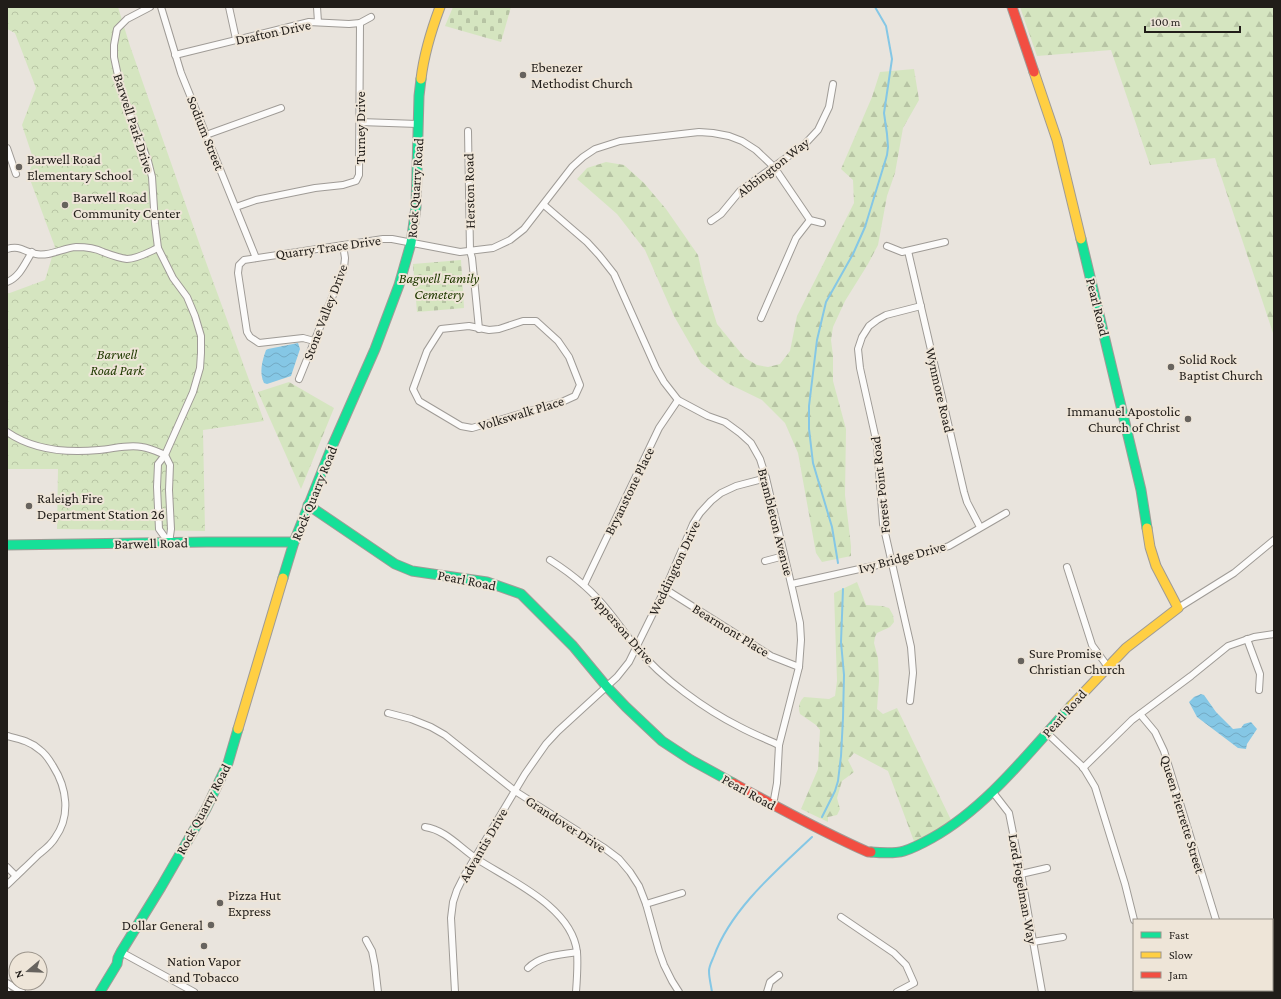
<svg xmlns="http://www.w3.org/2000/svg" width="1281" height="999" font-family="'Crimson Pro',serif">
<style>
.forest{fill:url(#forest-firs)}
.cemetery{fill:url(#cemetery-stones)}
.park{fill:url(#park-crowns)}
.water{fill:url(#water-waves)}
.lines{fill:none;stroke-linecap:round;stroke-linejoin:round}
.stream{stroke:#85c7e5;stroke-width:2}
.street-casing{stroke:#9f9b96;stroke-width:8}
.fast-casing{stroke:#9f9b96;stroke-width:11}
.slow-casing{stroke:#9f9b96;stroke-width:11}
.jam-casing{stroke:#9f9b96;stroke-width:11}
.street{stroke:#fcfbfa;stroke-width:6}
.fast{stroke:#16e098;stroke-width:9}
.slow{stroke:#ffcf43;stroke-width:9}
.jam{stroke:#f24e42;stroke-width:9}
.poi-dot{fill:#67635e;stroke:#eee5d8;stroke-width:1.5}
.labels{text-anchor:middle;stroke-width:4;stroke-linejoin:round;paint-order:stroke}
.street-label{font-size:14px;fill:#211d19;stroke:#eee5d8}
.poi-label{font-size:14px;fill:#211d19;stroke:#eee5d8;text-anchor:start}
.park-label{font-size:14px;font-style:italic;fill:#223b02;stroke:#eee5d8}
</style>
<defs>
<pattern id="forest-firs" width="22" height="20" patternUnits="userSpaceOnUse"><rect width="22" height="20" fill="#d5e5c0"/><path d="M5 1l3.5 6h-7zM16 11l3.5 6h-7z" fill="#b7c4a4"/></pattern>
<pattern id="cemetery-stones" width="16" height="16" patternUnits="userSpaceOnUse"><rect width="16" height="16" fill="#d5e5c0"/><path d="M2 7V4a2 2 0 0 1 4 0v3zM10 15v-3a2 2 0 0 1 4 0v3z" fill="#b7c4a4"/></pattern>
<pattern id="park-crowns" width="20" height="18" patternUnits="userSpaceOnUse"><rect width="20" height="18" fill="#d5e5c0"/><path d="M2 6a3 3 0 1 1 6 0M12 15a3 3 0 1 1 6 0" fill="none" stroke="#b7c4a4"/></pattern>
<pattern id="water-waves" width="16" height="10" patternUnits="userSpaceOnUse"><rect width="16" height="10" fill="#85c7e5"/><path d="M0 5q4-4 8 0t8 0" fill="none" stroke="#73aac4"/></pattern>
</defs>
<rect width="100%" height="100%" fill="#e9e4dd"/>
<g class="forest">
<polygon points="1020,7 1274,7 1274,336 1215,158 1150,165 1111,50 1037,56"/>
<polygon points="914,69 919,100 903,128 895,173 887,196 878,245 868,264 845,301 833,327 831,340 833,356 833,381 846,429 845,495 851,546 851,556 822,562 816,553 798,453 785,423 762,400 727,383 701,363 674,316 645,250 617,214 577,179 587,168 606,162 624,165 644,183 666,209 698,255 704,282 717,324 745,358 757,365 768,367 780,364 790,351 797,316 854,203 853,180 841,169 872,97 880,72"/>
<polygon points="289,382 334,408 301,489 258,392"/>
<path d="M857 582 866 605 882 606 889 608 893 615 894 622 890 627 877 633 875 637 874 643 878 658 879 681 877 709 883 714 897 708 951 820 915 844 888 771 854 753 848 760 854 772 842 781 837 798 840 809 837 815 828 817V822L801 809 818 769 820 730 816 725 800 714C798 707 799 702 804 697L829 699 835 696 837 681 834 593Z"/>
</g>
<g class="cemetery">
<polygon points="453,7 511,7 501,42 445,26"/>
<polygon points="461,260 464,308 417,312 413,264"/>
</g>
<polygon class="park" points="7,7 118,7 130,46 203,254 264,421 203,430 205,531 57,529 58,469 7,469 7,294 45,280 55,247 28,174 34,161 22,125 36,88 15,33 7,29"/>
<g class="water">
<path d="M298 343 300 349 291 376 267 384 264 383C259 373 262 361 266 350L268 349Z"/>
<polygon points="1201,694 1204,695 1216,712 1233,729 1241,728 1244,724 1251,722 1257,729 1247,744 1246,749 1238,748 1197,717 1189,702 1194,697"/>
</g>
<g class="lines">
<g class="stream">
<polyline points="838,563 832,527 813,463 809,429 809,406 817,340 826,302 853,254 865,227 887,155 888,147 887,134 884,113 892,59 886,26 875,7"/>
<polyline points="822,817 835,791 838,781 841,756 843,718 844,675 841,642 843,589"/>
<path d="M712 992C711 985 709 978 709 971 709 966 712 961 714 956 731 909 776 871 812 837"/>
</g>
<defs>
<g id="street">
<polyline points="150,7 127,19 117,29 114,45 114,57 121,90 148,161 152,177 155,224 158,248 173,278 187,297 195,316 201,336 201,353 200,368 193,392 165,455 158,464 157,487 159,529 169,543"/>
<polyline points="161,7 181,73 256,258"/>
<polyline points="229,7 236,39"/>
<polyline points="317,7 318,22"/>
<polyline points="175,55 309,22 349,24 360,23 371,17"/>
<polyline points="360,122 418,124"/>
<polyline points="468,131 470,251 472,258 479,329"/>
<polyline points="206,135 281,108"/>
<polyline points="7,148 16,174"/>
<polyline points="544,205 587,242 599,255 614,274 656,368 664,382 678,400 708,416 725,422 740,433 751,443 760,459 766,478 793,592 800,623 801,640 799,667 779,745 777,783 773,805"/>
<polyline points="236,207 256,200 315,188 343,185 356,181 359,175 360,23"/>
<polyline points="711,221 721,214 740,191 804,145 818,130 829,107 833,84"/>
<polyline points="887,246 902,252 945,242"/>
<path d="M7 249C21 245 24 252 36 254 49 257 63 248 76 247 85 247 95 248 103 252 111 255 118 258 127 259 137 259 149 252 158 248"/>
<polyline points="908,251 964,492 967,502 980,527"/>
<path d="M7 282C20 277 25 263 32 252"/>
<polyline points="761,318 796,238 810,220"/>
<polygon points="523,321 536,321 558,341 569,357 580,385 575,396 564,401 472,428 461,426 419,401 413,389 427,351 441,329 469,326 489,330 499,329"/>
<polyline points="314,341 303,338 259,343 250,337 247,332 238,273 239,265 244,260 383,239 392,239 460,252 493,248 510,240 524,229 572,167 583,157 595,149 620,141 699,132 713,133 729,136 742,141 756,150 774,167 810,220 822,223"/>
<polyline points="299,379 344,268 345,258 343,245"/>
<path d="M7 432C33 450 68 453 99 450 113 449 128 444 142 447 150 448 158 452 165 455"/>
<polyline points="165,455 170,465 169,490 171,529 169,543"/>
<path d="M550 560C572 574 593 591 609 612 619 624 627 637 637 648 661 678 706 710 740 727 753 734 766 739 779 745"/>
<polyline points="765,561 784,556"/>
<polyline points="1067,567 1092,645 1108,667"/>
<polyline points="792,584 891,562 937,550 949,546 1006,513"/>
<polyline points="584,585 659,428 678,400"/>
<polyline points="665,589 771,656 799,667"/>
<polyline points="1178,608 1234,573 1274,540"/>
<polyline points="1247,639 1260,674 1259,690"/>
<polyline points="910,701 913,673 911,647 883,524 877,444 860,368 858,349 862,337 869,326 877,320 886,315 921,306"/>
<polyline points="388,713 411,719 431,727 445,735 515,791 603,847 619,859 630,872 639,886 646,904 659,951 664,965 672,981 679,992"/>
<polyline points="1140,714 1155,732 1164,751 1216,920"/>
<polyline points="1047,733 1083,767 1095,787 1125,884 1134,920"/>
<path d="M7 736C19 739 30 741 40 750 46 754 50 761 53 766 67 788 71 816 55 838 51 845 44 850 38 855 28 865 17 875 7 885"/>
<polyline points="1083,768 1132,720 1191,676 1228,646 1254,637 1274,634"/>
<polyline points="992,791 1009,813 1021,873 1042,992"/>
<path d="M425 827C446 830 460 848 477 859 511 881 572 907 577 952 578 965 577 979 576 992"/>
<polyline points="7,867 16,876"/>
<polyline points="1021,874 1047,868"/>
<polyline points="646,904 682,893"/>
<polyline points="841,917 894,953 906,965 914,983 897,992"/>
<polyline points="366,940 372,951 375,966 378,992"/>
<polyline points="1033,942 1063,937"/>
<polyline points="121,952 194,992"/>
<path d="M528 968C541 955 560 955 577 952"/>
<polyline points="7,983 22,992"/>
<polyline points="1153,990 1153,992"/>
<polyline points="7,991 8,992"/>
<polyline points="455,992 451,918 453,902 457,890 464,876 525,774 546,744 558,731 617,677 629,662 665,589 693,524 700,513 711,501 721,493 736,486 766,478"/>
<polyline points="767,992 770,982 779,975"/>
<polyline points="1204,992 1207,990"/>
</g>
<g id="fast">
<polyline points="1081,239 1141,490 1147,528"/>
<polyline points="308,505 395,564 412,571 487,582 521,594 573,646 607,687 626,707 662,741 691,760 733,783"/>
<polyline points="7,545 206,542 294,542"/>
<polyline points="283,578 294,542 331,449 375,349 399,285 411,243 416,207 419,96 421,79"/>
<path d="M871 852C882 853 894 854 904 851 914 848 923 843 932 838 986 808 1030 751 1071 706"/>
<polyline points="100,992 117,964 118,958 121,952 161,887 206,809 228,763 238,729"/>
</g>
<g id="slow">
<polyline points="1034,72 1057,140 1081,239"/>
<path d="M421 79C424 54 431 31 440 7"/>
<polyline points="1071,706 1126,648 1178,608 1156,566 1150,547 1147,528"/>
<polyline points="238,729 283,578"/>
</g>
<g id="jam">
<polyline points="1012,7 1034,72"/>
<path d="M733 783C777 807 822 832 868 852H871"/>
</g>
</defs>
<use href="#street" class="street-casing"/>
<use href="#fast" class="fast-casing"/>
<use href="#slow" class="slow-casing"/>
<use href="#jam" class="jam-casing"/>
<use href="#street" class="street"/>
<use href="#fast" class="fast"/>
<use href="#slow" class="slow"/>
<use href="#jam" class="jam"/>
</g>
<g class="poi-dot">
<circle cx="523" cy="75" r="4"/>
<circle cx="19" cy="167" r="4"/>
<circle cx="65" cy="205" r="4"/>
<circle cx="1171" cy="367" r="4"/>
<circle cx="1188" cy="419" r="4"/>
<circle cx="29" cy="506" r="4"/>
<circle cx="1021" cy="661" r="4"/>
<circle cx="220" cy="903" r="4"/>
<circle cx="211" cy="925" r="4"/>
<circle cx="204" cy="946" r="4"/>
</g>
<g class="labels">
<g class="street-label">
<text transform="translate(273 32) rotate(-12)" y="5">Drafton Drive</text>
<text transform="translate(134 123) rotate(72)" y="5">Barwell Park Drive</text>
<text transform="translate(360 128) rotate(-90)" y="5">Turney Drive</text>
<text transform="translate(206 133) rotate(68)" y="5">Sodium Street</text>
<text transform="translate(773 167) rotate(-38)" y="5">Abbington Way</text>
<text transform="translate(415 188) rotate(-86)" y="5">Rock Quarry Road</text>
<text transform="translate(469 191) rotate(-91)" y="5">Herston Road</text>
<text transform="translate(328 247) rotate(-8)" y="5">Quarry Trace Drive</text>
<text transform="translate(1098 307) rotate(76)" y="5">Pearl Road</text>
<text transform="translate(325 312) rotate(-69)" y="5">Stone Valley Drive</text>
<text transform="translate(940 390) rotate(77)" y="5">Wynmore Road</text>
<text transform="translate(521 413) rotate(-17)" y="5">Volkswalk Place</text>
<text transform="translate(880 485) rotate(-96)" y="5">Forest Point Road</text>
<text transform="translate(629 491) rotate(-64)" y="5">Bryanstone Place</text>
<text transform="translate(314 493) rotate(-68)" y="5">Rock Quarry Road</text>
<text transform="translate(776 522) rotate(76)" y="5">Brambleton Avenue</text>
<text transform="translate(151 543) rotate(-1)" y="5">Barwell Road</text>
<text transform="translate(902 557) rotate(-15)" y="5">Ivy Bridge Drive</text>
<text transform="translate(674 568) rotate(-65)" y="5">Weddington Drive</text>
<text transform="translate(467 580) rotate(11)" y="5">Pearl Road</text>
<text transform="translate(623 629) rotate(49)" y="5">Apperson Drive</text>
<text transform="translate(731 630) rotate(32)" y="5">Bearmont Place</text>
<text transform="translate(1064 713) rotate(-48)" y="5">Pearl Road</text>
<text transform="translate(749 792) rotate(29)" y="5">Pearl Road</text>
<text transform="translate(203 809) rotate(-62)" y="5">Rock Quarry Road</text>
<text transform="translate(1183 814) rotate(73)" y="5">Queen Pierrette Street</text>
<text transform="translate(566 824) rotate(33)" y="5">Grandover Drive</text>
<text transform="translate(483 845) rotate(-60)" y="5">Advantis Drive</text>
<text transform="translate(1023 889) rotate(80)" y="5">Lord Fogelman Way</text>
</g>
<g class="poi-label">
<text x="531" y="72">Ebenezer<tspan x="531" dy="16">Methodist Church</tspan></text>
<text x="27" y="164">Barwell Road<tspan x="27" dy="16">Elementary School</tspan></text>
<text x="73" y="202">Barwell Road<tspan x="73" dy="16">Community Center</tspan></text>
<text x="1179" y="364">Solid Rock<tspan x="1179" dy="16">Baptist Church</tspan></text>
<text x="1180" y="416" text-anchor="end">Immanuel Apostolic<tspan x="1180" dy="16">Church of Christ</tspan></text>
<text x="37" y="503">Raleigh Fire<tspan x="37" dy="16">Department Station 26</tspan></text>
<text x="1029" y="658">Sure Promise<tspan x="1029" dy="16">Christian Church</tspan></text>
<text x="228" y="900">Pizza Hut<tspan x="228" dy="16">Express</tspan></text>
<text x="203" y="930" text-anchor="end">Dollar General</text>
<text x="204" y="966" text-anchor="middle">Nation Vapor<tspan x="204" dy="16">and Tobacco</tspan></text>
</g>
<g class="park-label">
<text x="439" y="283">Bagwell Family<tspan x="439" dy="16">Cemetery</tspan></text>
<text x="117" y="359">Barwell<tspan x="117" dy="16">Road Park</tspan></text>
</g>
</g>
<rect width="1281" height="999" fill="none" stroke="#211d19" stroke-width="16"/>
<rect x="1133" y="919" width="140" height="72" fill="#eee5d8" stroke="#9c958c"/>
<rect x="1141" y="932" width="20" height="6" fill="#16e098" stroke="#9c958c"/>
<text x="1169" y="939" font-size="12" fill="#211d19">Fast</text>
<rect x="1141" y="952" width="20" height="6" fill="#ffcf43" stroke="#9c958c"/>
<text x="1169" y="959" font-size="12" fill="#211d19">Slow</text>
<rect x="1141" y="972" width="20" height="6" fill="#f24e42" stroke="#9c958c"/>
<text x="1169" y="979" font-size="12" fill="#211d19">Jam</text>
<g transform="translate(28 971) rotate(251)"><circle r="19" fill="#eee5d8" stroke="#9c958c"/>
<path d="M0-3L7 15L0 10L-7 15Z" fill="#67635e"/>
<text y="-6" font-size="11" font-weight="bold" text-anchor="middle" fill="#211d19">N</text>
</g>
<path d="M1145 26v6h95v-6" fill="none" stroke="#211d19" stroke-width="2"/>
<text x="1151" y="26" font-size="12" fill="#211d19" stroke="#eee5d8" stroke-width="3" paint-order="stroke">100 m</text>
</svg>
